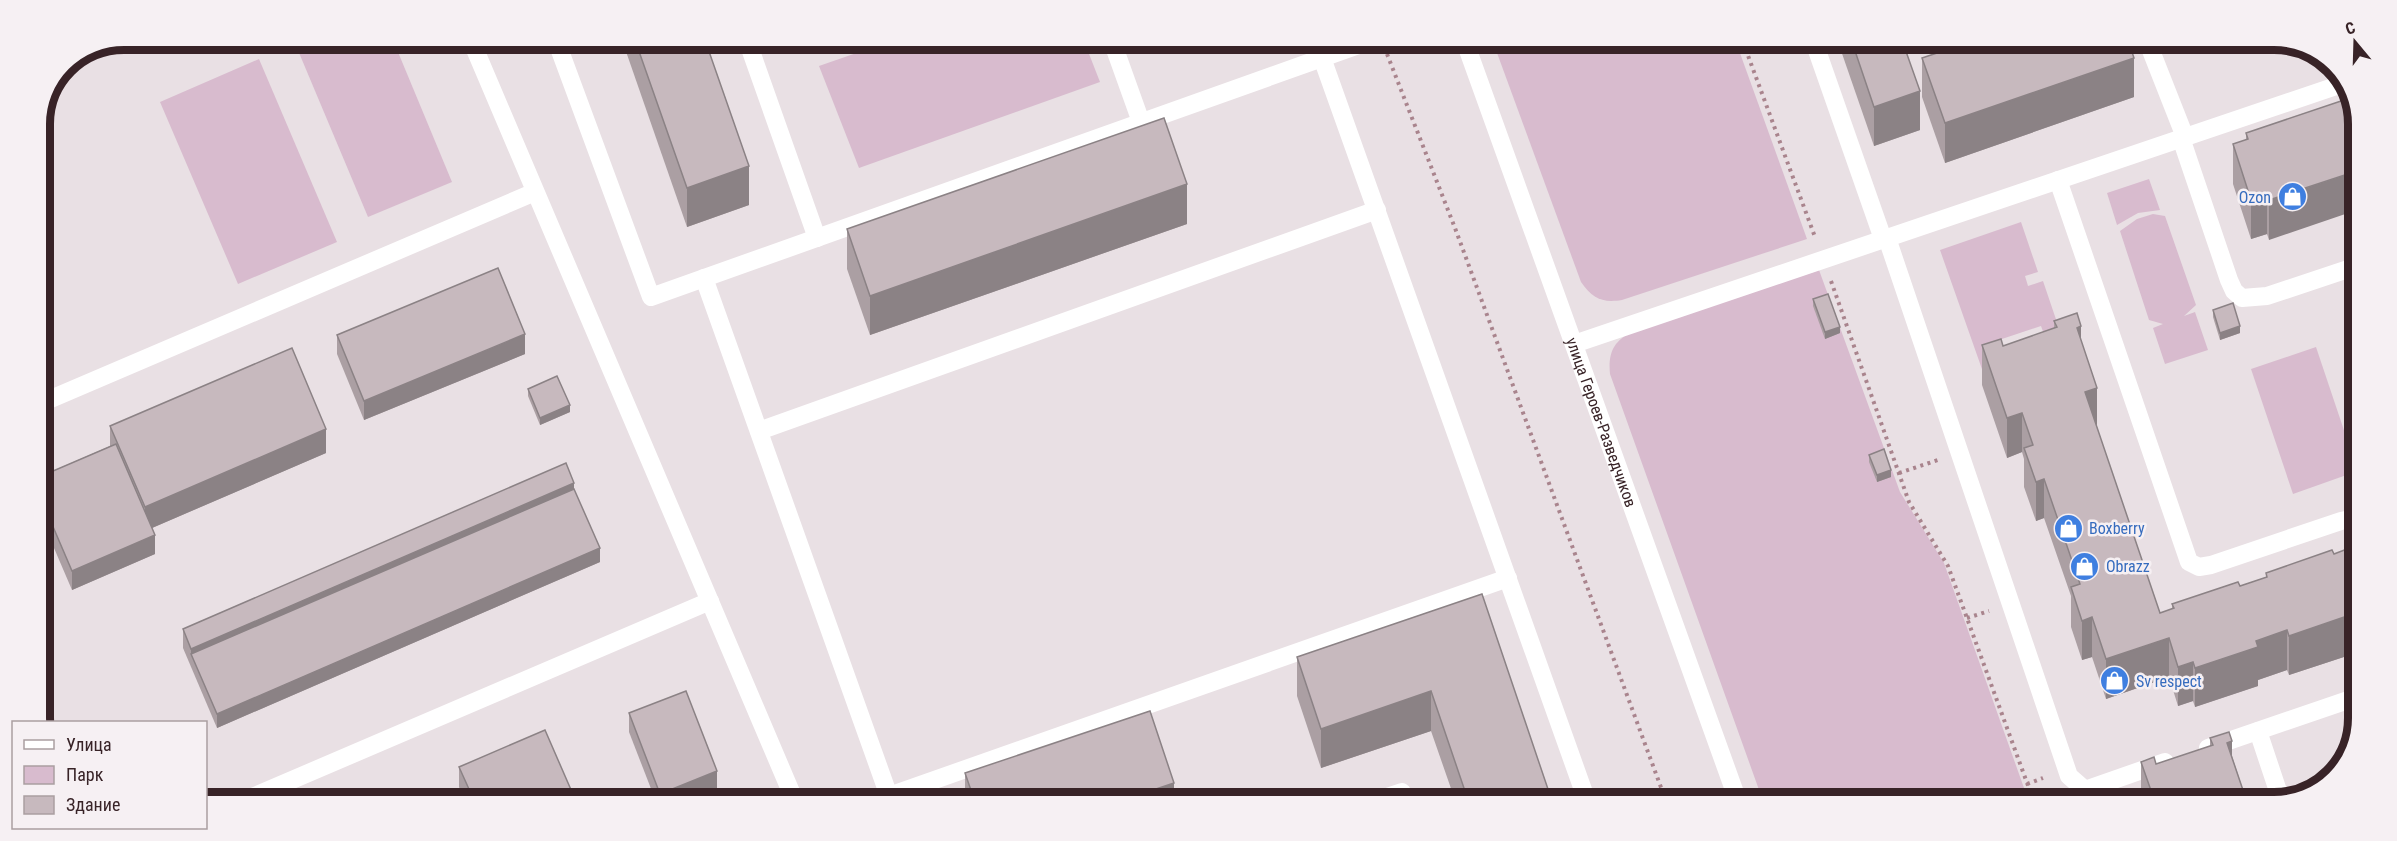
<svg xmlns="http://www.w3.org/2000/svg" width="2397" height="841" font-family="'Roboto Condensed',sans-serif">
<style>
.green{fill:#d8bbce}
.lines{fill:none;stroke-linecap:round;stroke-linejoin:round}
.path{stroke:#a9848d;stroke-width:4;stroke-dasharray:3 4.5;stroke-linecap:butt}
.minor{stroke:#fff;stroke-width:18}
.wall{fill:#ab9fa3}
.shaded-wall{fill:#8b8285}
.building{fill:#c7b9be;stroke:#8b8285;stroke-width:1.5}
.labels{text-anchor:middle;stroke-width:5;stroke-linejoin:round;paint-order:stroke}
.shop-label{font-size:16px;fill:#366cbe;stroke:#f6f0f3;text-anchor:start}
.street-label{font-size:16px;fill:#382327;stroke:#f6f0f3}
.rim{fill:none;stroke:#382327;stroke-width:8}
</style>
<rect width="100%" height="100%" fill="#e9e0e4"/>
<g class="green">
<polygon points="317,39 393,40 452,182 368,217 297,48"/>
<polygon points="891,41 1084,41 1100,82 859,168 819,66"/>
<path d="M1493 42H1736L1807 239 1622 300C1602 303 1593 299 1581 282Z"/>
<polygon points="259,59 337,242 238,284 160,102"/>
<polygon points="2149,179 2160,210 2138,213 2117,225 2107,193"/>
<polygon points="2153,214 2165,216 2196,305 2184,316 2195,312 2208,350 2165,364 2153,328 2163,324 2149,320 2120,231 2137,219"/>
<polygon points="2021,222 2038,272 2025,276 2028,286 2043,281 2064,343 2049,348 2041,326 1987,344 1983,372 1940,250"/>
<path d="M1819 270 1900 492 1944 563 2029 802 1763 801 1610 374C1608 354 1613 341 1632 332Z"/>
<polygon points="2316,347 2355,463 2355,472 2293,494 2251,369"/>
</g>
<g class="lines">
<g class="path">
<polyline points="1743,42 1815,237"/>
<polyline points="1387,54 1455,228 1666,801"/>
<polyline points="1831,281 1909,502 1948,566 2034,802"/>
<polyline points="1899,473 1938,460"/>
<polyline points="1967,618 1989,611"/>
<polyline points="2027,784 2043,778"/>
</g>
<g class="minor">
<polyline points="471,40 794,799"/>
<polyline points="556,40 651,297 1367,42"/>
<polyline points="747,40 817,238"/>
<polyline points="1112,41 1141,122"/>
<polyline points="1316,41 1587,801"/>
<path id="s1" d="M1465 42 1738 801"/>
<polyline points="1814,42 1883,239"/>
<polyline points="2148,43 2185,137"/>
<polyline points="2181,138 2229,280 2234,291 2242,298 2267,296 2357,266"/>
<polyline points="2058,180 2189,562 2199,567 2211,565 2341,521 2350,519 2355,521"/>
<polyline points="1887,238 2069,776 2085,790 2165,762"/>
<polyline points="704,278 890,799"/>
<polyline points="1574,344 2345,83"/>
<polyline points="39,404 535,192"/>
<polyline points="759,431 1377,210"/>
<polyline points="2258,731 2281,800"/>
<polyline points="2208,748 2354,698"/>
<polyline points="889,796 1508,578"/>
<polyline points="250,798 710,601"/>
<polyline points="1378,800 1402,792 1405,800"/>
</g>
</g>
<g class="wall">
<polygon points="622,40 705,40 749,205 687,227"/>
<polygon points="1201,41 1237,41 1205,53"/>
<polygon points="1838,42 1903,43 1920,130 1874,146"/>
<polygon points="1922,58 2134,97 1945,163 1922,97"/>
<polygon points="2350,98 2269,240 2267,234 2251,239 2233,184 2233,144 2246,140 2246,133"/>
<polygon points="1187,224 870,335 847,269 847,229"/>
<polygon points="1813,299 1840,333 1825,339 1813,306"/>
<polygon points="2213,310 2240,333 2220,340 2213,317"/>
<polygon points="2054,321 2081,342 2097,427 2160,613 2172,609 2172,604 2240,586 2266,577 2266,573 2334,554 2355,572 2354,647 2353,648 2353,654 2289,675 2287,670 2258,680 2258,686 2195,707 2193,701 2178,706 2169,677 2106,699 2092,657 2082,660 2071,627 2071,596 2044,518 2036,521 2024,487 2024,459 2022,452 2007,458 1982,385 1982,345 2003,346 2054,328"/>
<polygon points="337,335 525,354 364,420 337,354"/>
<polygon points="528,389 570,412 540,425 528,396"/>
<polygon points="110,426 326,453 152,528 155,554 72,590 39,513 39,477 110,446"/>
<polygon points="1869,455 1891,477 1877,482 1869,462"/>
<polygon points="574,489 600,562 217,728 183,648 183,629"/>
<polygon points="1482,594 1552,801 1455,800 1431,731 1321,768 1297,696 1297,657"/>
<polygon points="629,713 717,791 697,799 655,799 629,732"/>
<polygon points="2210,738 2232,756 2247,802 2141,802 2141,762 2156,764 2210,746"/>
<polygon points="459,767 575,799 464,798 459,787"/>
<polygon points="965,773 1174,800 965,799"/>
</g>
<g class="shaded-wall">
<polygon points="1205,41 1237,41 1205,53"/>
<polygon points="2134,58 2134,97 1945,163 1945,123"/>
<polygon points="1920,91 1920,130 1874,146 1874,107"/>
<polygon points="749,166 749,205 687,227 687,188"/>
<polygon points="2357,171 2357,210 2269,240 2269,200"/>
<polygon points="1187,184 1187,224 870,335 870,296"/>
<polygon points="2267,194 2267,234 2251,239 2251,200"/>
<polygon points="2081,326 2081,366 2077,328"/>
<polygon points="2240,326 2240,333 2220,340 2220,333"/>
<polygon points="1840,327 1840,333 1825,339 1825,332"/>
<polygon points="525,334 525,354 364,420 364,401"/>
<polygon points="2097,388 2097,427 2085,392"/>
<polygon points="570,405 570,412 540,425 540,418"/>
<polygon points="2022,413 2022,452 2007,458 2007,418"/>
<polygon points="326,429 326,453 145,531 145,507"/>
<polygon points="1891,470 1891,477 1877,482 1877,475"/>
<polygon points="2044,479 2044,518 2036,521 2036,482"/>
<polygon points="574,483 574,502 191,654 191,668 191,649"/>
<polygon points="155,535 155,554 72,590 72,571"/>
<polygon points="600,548 600,562 217,728 217,714"/>
<polygon points="2355,608 2354,647 2353,648 2353,654 2289,675 2289,636"/>
<polygon points="2092,617 2092,657 2082,660 2082,621"/>
<polygon points="2287,630 2287,670 2258,680 2258,686 2195,707 2195,668 2256,641"/>
<polygon points="2169,638 2169,677 2106,699 2106,659"/>
<polygon points="2193,662 2193,701 2178,706 2178,667"/>
<polygon points="1431,691 1431,731 1321,768 1321,729"/>
<polygon points="2232,741 2232,781 2227,743"/>
<polygon points="717,771 717,791 697,799 660,799 660,794"/>
<polygon points="1174,783 1174,800 1123,800"/>
</g>
<g class="building">
<polygon points="635,40 705,40 749,166 687,188"/>
<polygon points="1852,42 1903,43 1920,91 1874,107"/>
<polygon points="1967,43 2129,43 2134,58 1945,123 1922,58"/>
<polygon points="2350,98 2358,118 2357,171 2269,200 2267,194 2251,200 2233,144 2248,139 2246,133"/>
<polygon points="1164,118 1187,184 870,296 847,229"/>
<polygon points="498,268 525,334 364,401 337,335"/>
<polygon points="1828,294 1840,327 1825,332 1813,299"/>
<polygon points="2233,303 2240,326 2220,333 2213,310"/>
<polygon points="2077,313 2081,326 2077,328 2097,388 2085,392 2160,613 2174,608 2172,604 2238,582 2240,586 2267,577 2266,573 2332,550 2334,554 2347,549 2355,572 2355,608 2351,609 2353,614 2289,636 2287,630 2256,641 2258,647 2195,668 2193,662 2178,667 2169,638 2106,659 2092,617 2082,621 2071,587 2080,584 2044,479 2036,482 2024,448 2033,445 2022,413 2007,418 1982,345 2001,339 2003,346 2057,327 2054,321"/>
<polygon points="292,348 326,429 145,507 110,426"/>
<polygon points="557,376 570,405 540,418 528,389"/>
<polygon points="116,444 155,535 72,571 39,494 39,477"/>
<polygon points="1884,449 1891,470 1877,475 1869,455"/>
<polygon points="566,463 574,483 191,649 183,629"/>
<polygon points="574,489 600,548 217,714 191,654"/>
<polygon points="1482,594 1552,801 1468,800 1431,691 1321,729 1297,657"/>
<polygon points="686,691 717,771 660,794 629,713"/>
<polygon points="1150,711 1174,783 1123,800 974,799 965,773"/>
<polygon points="545,730 575,799 473,798 459,767"/>
<polygon points="2229,732 2232,741 2227,743 2247,802 2155,802 2141,762 2154,757 2156,764 2213,745 2210,738"/>
</g>
<defs>
<symbol id="shop-disc" viewBox="-11 -11 22 22"><circle r="9.5" fill="#3f7fe0" stroke="#f6f0f3"/><path d="M-5-2.5h2.3a2.7 3.5 0 0 1 5.4 0H5L5.5 6h-11ZM-1.5-2.5h3a1.5 2.3 0 0 0-3 0Z" fill="#fff"/></symbol>
</defs>
<g fill-rule="evenodd">
<use href="#shop-disc" x="2276" y="180" width="33" height="33"/>
<use href="#shop-disc" x="2052" y="512" width="33" height="33"/>
<use href="#shop-disc" x="2068" y="550" width="33" height="33"/>
<use href="#shop-disc" x="2098" y="664" width="33" height="33"/>
</g>
<g class="labels">
<g class="shop-label">
<text x="2271" y="203" text-anchor="end">Ozon</text>
<text x="2089" y="534">Boxberry</text>
<text x="2106" y="572">Obrazz</text>
<text x="2136" y="687">Sv respect</text>
</g>
<g class="street-label">
<text dy="6" stroke="none"><textPath href="#s1" startOffset="404">улица Героев-Разведчиков</textPath></text>
</g>
</g>
<path d="M0 0H2397V841H0ZM124 50H2274A74 74 0 0 1 2348 124V718A74 74 0 0 1 2274 792H124A74 74 0 0 1 50 718V124A74 74 0 0 1 124 50Z" fill="#f6f0f3" fill-rule="evenodd"/>
<path class="rim" d="M124 50H2274A74 74 0 0 1 2348 124V718A74 74 0 0 1 2274 792H124A74 74 0 0 1 50 718V124A74 74 0 0 1 124 50Z"/>
<rect x="12" y="721" width="195" height="108" fill="#f6f0f3" stroke="#aa9ea1" stroke-width="1.5"/>
<rect x="24" y="740" width="30" height="9" fill="#ffffff" stroke="#aa9ea1" stroke-width="1.5"/>
<text x="66" y="751" font-size="18" fill="#382327">Улица</text>
<rect x="24" y="766" width="30" height="18" fill="#d8bbce" stroke="#aa9ea1" stroke-width="1.5"/>
<text x="66" y="781" font-size="18" fill="#382327">Парк</text>
<rect x="24" y="796" width="30" height="18" fill="#c7b9be" stroke="#aa9ea1" stroke-width="1.5"/>
<text x="66" y="811" font-size="18" fill="#382327">Здание</text>
<g transform="translate(2355 42) rotate(341)" stroke="#f6f0f3" stroke-width="4.5" paint-order="stroke">
<path d="M0-4.5L10 22L0 15L-10 22Z" fill="#382327"/>
<text y="-9" font-size="16" font-weight="bold" text-anchor="middle" fill="#382327">С</text>
</g>
</svg>
